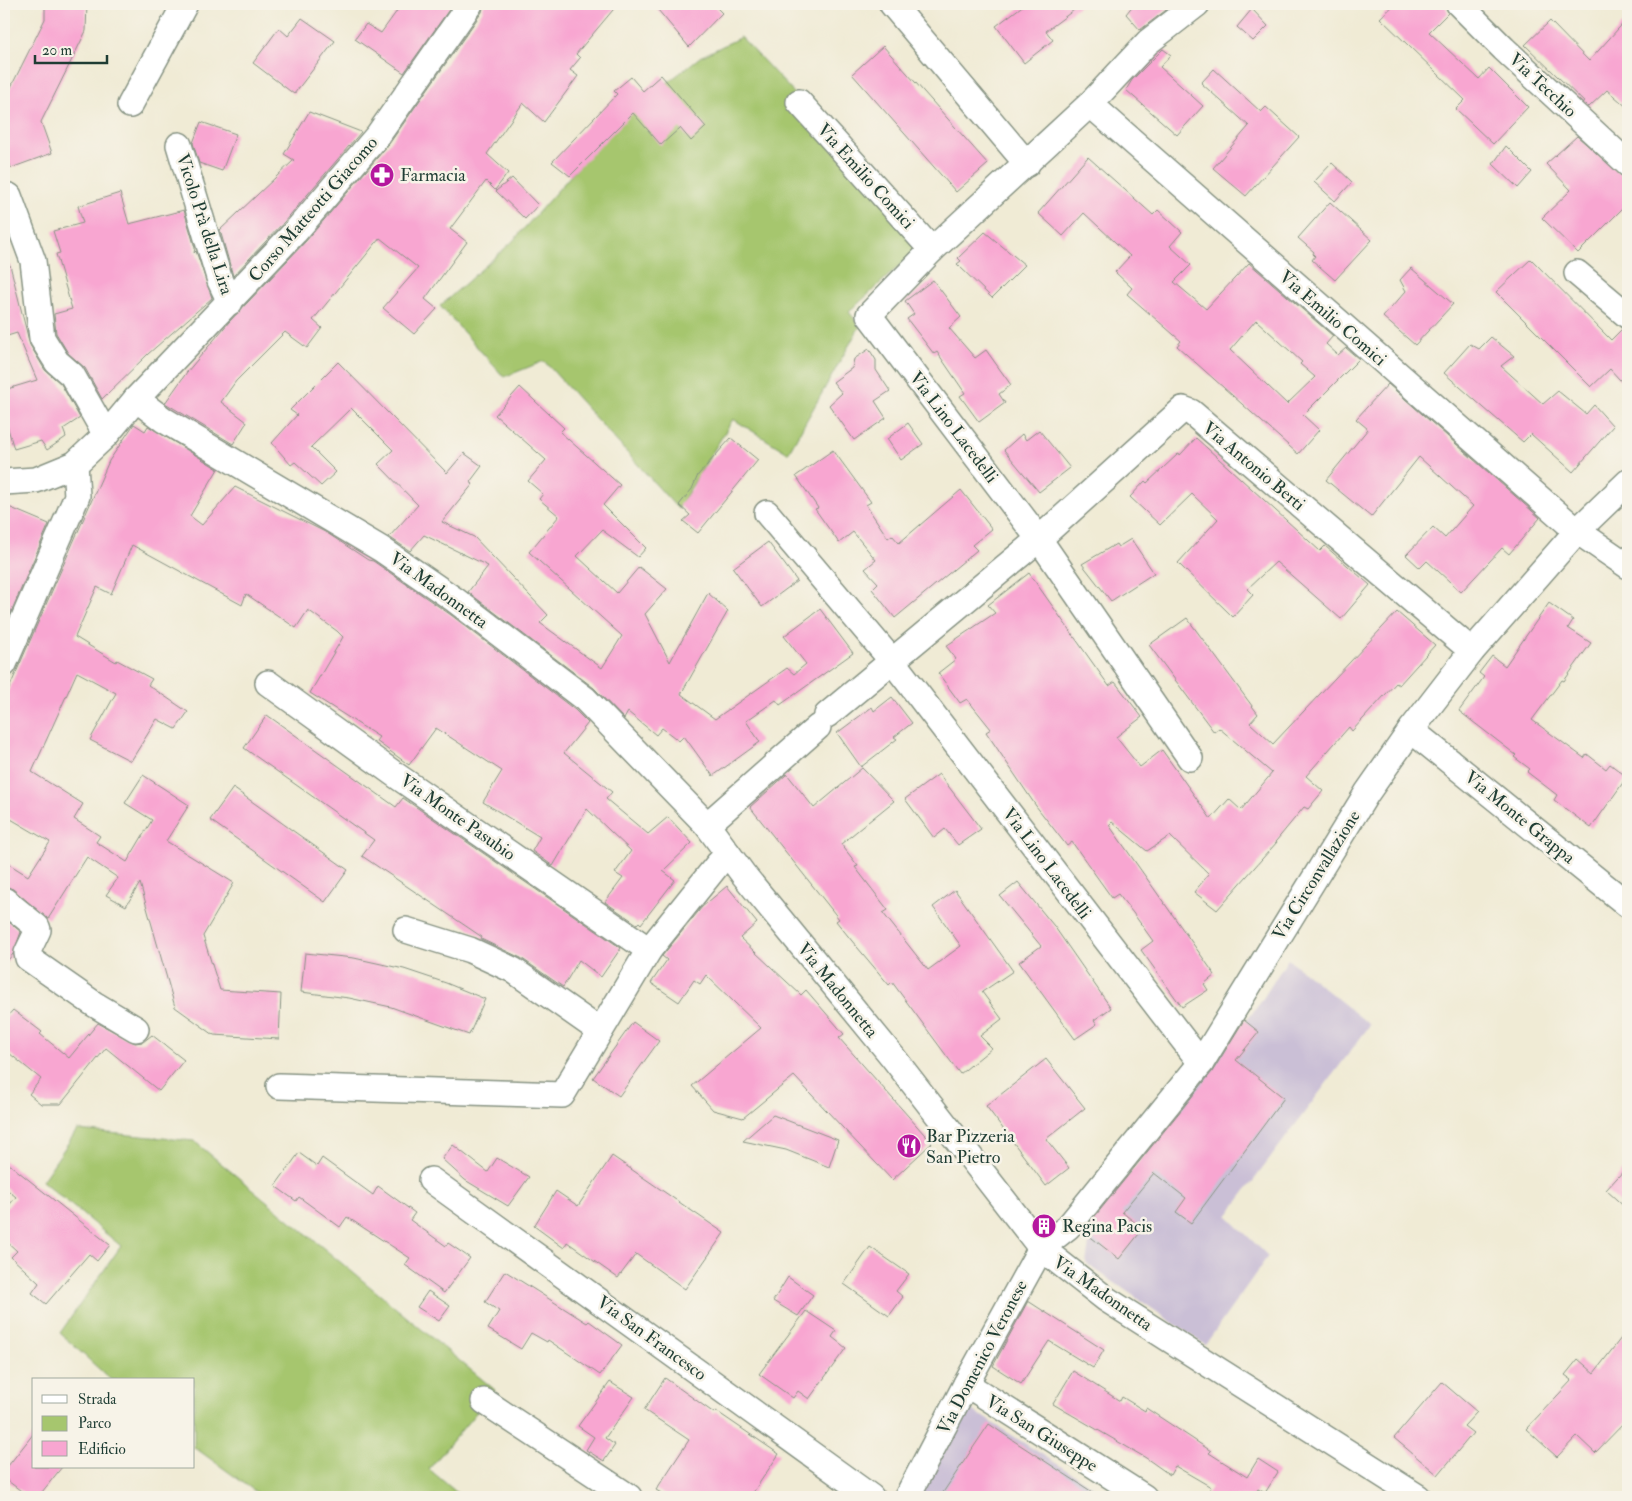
<svg xmlns="http://www.w3.org/2000/svg" width="1632" height="1501" font-family="'IM FELL Double Pica',serif">
<style>
.industrial{fill:#cabfd6}
.green{fill:#a6c66e;stroke:#628251}
.building{fill:#f8a6d1;fill-rule:evenodd}
.lines{fill:none;stroke-linecap:round;stroke-linejoin:round}
.minor-casing{stroke:#889484;stroke-width:28}
.minor{stroke:#fff;stroke-width:25}
.labels{text-anchor:middle;stroke-width:5;stroke-linejoin:round;paint-order:stroke}
.street-label{font-size:18px;fill:#1f3d34;stroke:#f7f3e8}
.poi-label{font-size:18px;fill:#1f3d34;stroke:#f7f3e8;text-anchor:start}
</style>
<rect width="100%" height="100%" fill="#f7f3e8"/>
<filter id="ink" filterUnits="userSpaceOnUse"><feTurbulence type="fractalNoise" baseFrequency=".02" numOctaves="2"/><feDisplacementMap in="SourceGraphic" scale="10" xChannelSelector="R" yChannelSelector="G"/><feConvolveMatrix kernelMatrix="1 2 1 2 8 2 1 2 1" color-interpolation-filters="sRGB"/></filter>
<filter id="wash" filterUnits="userSpaceOnUse"><feTurbulence type="fractalNoise" baseFrequency=".0096" numOctaves="4" result="noise"/><feDisplacementMap in="SourceGraphic" scale="20" xChannelSelector="R" yChannelSelector="G"/><feGaussianBlur stdDeviation="1.12" result="paint"/><feColorMatrix in="noise" values="0 0 0 0 0 0 0 0 0 0 0 0 0 0 0 0 0 1.4 0 .05"/><feComposite in="paint" operator="in"/></filter>
<g filter="url(#wash)">
<rect width="100%" height="100%" fill="#f0ebd5"/>
<g class="industrial">
<polygon points="1288,959 1370,1025 1227,1216 1268,1256 1205,1345 1086,1263 1092,1224 1260,1003"/>
<polygon points="961,1403 1109,1497 915,1497"/>
</g>
<g class="green">
<polygon points="741,37 863,166 923,244 849,312 860,326 788,453 733,419 678,509 544,361 504,377 440,306 512,242 618,122 700,57"/>
<polygon points="77,1130 194,1141 495,1390 429,1469 462,1497 263,1497 194,1447 194,1380 111,1380 60,1333 121,1246 42,1181"/>
</g>
<g id="blocks">
<g class="building">
<polygon points="45,4 87,4 86,31 41,122 52,153 11,168 4,146 4,101 45,19"/>
<polygon points="402,4 453,4 404,73 355,39 366,24 381,33"/>
<polygon points="484,4 618,4 576,54 580,58 570,70 578,76 544,122 523,103 487,154 508,173 495,190 486,181 450,229 467,242 425,299 437,309 414,334 383,308 418,268 380,238 313,320 322,328 307,348 285,332 236,381 221,402 247,422 233,444 165,403 187,372 229,322 306,241 389,144 482,12"/>
<polygon points="653,4 713,4 722,13 689,47"/>
<polygon points="1025,4 1082,4 1046,31 1053,40 1024,63 996,26"/>
<polygon points="1134,4 1174,4 1140,30 1126,14"/>
<polygon points="1395,4 1445,4 1448,13 1429,32 1479,79 1489,68 1528,107 1493,144 1456,109 1465,100 1380,18"/>
<polygon points="1252,9 1268,26 1253,41 1237,27"/>
<polygon points="302,18 335,41 294,94 253,63 279,28 288,36"/>
<polygon points="1628,18 1628,108 1607,90 1589,107 1525,45 1550,21 1589,61"/>
<polygon points="883,46 988,164 956,192 852,74"/>
<polygon points="1163,49 1171,55 1160,67 1203,106 1177,135 1126,90 1132,80"/>
<polygon points="1214,69 1261,112 1266,107 1299,137 1246,196 1213,168 1249,126 1201,83"/>
<polygon points="661,75 706,127 691,141 680,128 661,145 633,113 570,176 552,162 617,94 614,91 631,77 643,91"/>
<polygon points="309,112 361,132 284,222 233,276 220,230 294,160 284,154"/>
<polygon points="201,122 236,134 222,171 199,163 193,143"/>
<polygon points="1577,136 1628,181 1628,203 1578,253 1542,218 1571,190 1546,164"/>
<polygon points="1506,146 1532,172 1518,188 1493,164"/>
<path d="M1088 157 1153 215 1158 210 1182 232 1170 246 1191 265 1174 282 1206 309 1249 263 1333 336 1326 344 1338 355 1346 348 1359 359 1303 415 1319 430 1298 454 1177 346 1181 341 1127 294 1132 288 1115 272 1130 256 1084 213 1063 236 1038 213ZM1256 320 1302 362 1300 364 1315 377 1287 404 1230 350Z"/>
<polygon points="1332,163 1352,182 1335,201 1314,182"/>
<polygon points="512,178 538,205 525,219 496,191"/>
<polygon points="120,193 129,224 184,210 195,248 194,253 196,251 212,298 148,354 102,399 85,368 68,353 56,333 54,314 72,309 56,254 60,253 53,231 83,223 78,206"/>
<polygon points="1330,202 1372,240 1335,280 1312,260 1315,256 1313,254 1314,252 1298,238"/>
<polygon points="985,232 1025,265 992,298 957,264 961,261 958,258"/>
<polygon points="1531,259 1611,340 1622,329 1628,330 1628,389 1610,369 1591,387 1496,292"/>
<polygon points="10,265 30,345 45,370 61,384 80,418 63,429 66,437 47,450 41,441 14,449 4,415 4,390 37,380 17,333 4,337 4,266"/>
<polygon points="1411,268 1453,304 1415,345 1383,317 1406,291 1400,280"/>
<polygon points="933,280 961,317 949,328 975,358 986,350 1011,385 999,394 1005,403 979,422 960,396 965,393 937,352 934,354 907,319 914,314 905,301"/>
<polygon points="1491,337 1514,356 1501,366 1543,404 1558,391 1586,414 1594,405 1613,426 1573,472 1531,434 1523,442 1444,373 1470,344 1479,349"/>
<polygon points="869,349 876,360 876,370 890,391 875,401 886,418 854,440 829,405 842,393 833,382 852,368 854,359"/>
<polygon points="338,362 447,473 464,453 482,466 470,482 473,484 442,522 474,537 548,615 540,623 602,668 622,636 529,552 559,516 539,499 543,494 528,481 546,460 495,415 520,387 564,428 560,432 620,485 603,505 646,548 638,557 602,530 577,556 617,593 639,567 667,589 645,614 670,662 708,593 728,611 681,694 715,719 787,668 794,674 806,664 784,636 820,609 853,653 780,705 776,700 746,721 760,742 713,776 684,736 679,741 662,728 656,735 628,712 624,719 594,688 468,592 488,566 424,535 410,551 389,537 418,505 378,464 393,450 351,408 311,447 336,472 321,486 295,462 291,465 272,443 297,415 290,410"/>
<polygon points="1388,384 1540,518 1509,554 1502,548 1461,592 1427,561 1420,568 1406,555 1433,527 1445,538 1473,506 1419,457 1371,517 1326,480 1368,429 1356,419"/>
<polygon points="908,423 923,444 901,460 887,439"/>
<polygon points="134,424 145,431 148,426 218,469 190,516 202,525 235,487 327,533 368,560 373,561 451,615 575,710 588,723 564,753 612,792 606,799 648,834 668,817 692,843 663,871 675,880 641,924 639,922 637,924 605,902 623,878 615,873 631,851 587,809 553,866 532,851 540,837 483,802 502,771 436,728 409,765 376,741 379,737 310,693 343,637 337,631 308,610 296,628 246,594 242,605 132,545 111,594 97,587 75,637 116,662 117,660 152,679 148,685 188,712 176,729 157,719 131,761 90,740 116,693 77,672 32,772 83,804 74,819 100,836 96,842 127,862 152,820 125,803 143,775 189,805 166,841 234,883 203,936 220,990 281,994 279,1039 214,1035 175,1007 140,883 126,906 106,895 118,878 87,857 48,919 13,889 4,886 4,861 28,876 50,842 4,815 4,700 109,461"/>
<polygon points="1039,430 1070,468 1039,492 1004,450 1022,434 1026,440"/>
<polygon points="731,438 758,460 698,533 683,521 690,515 679,505 692,489 698,475"/>
<polygon points="1196,438 1320,551 1325,546 1370,585 1341,619 1276,562 1247,589 1253,595 1233,617 1178,563 1218,519 1192,494 1160,525 1130,497 1145,481 1147,483 1178,454 1180,455"/>
<polygon points="833,450 871,502 866,505 888,538 892,535 899,543 961,490 992,529 972,545 977,550 895,618 872,589 878,583 865,569 876,560 853,532 839,543 815,509 818,508 796,476"/>
<polygon points="4,505 49,524 5,626 4,626"/>
<polygon points="1131,539 1154,573 1111,601 1082,564 1116,544 1118,547"/>
<polygon points="768,542 797,581 762,607 733,568"/>
<polygon points="1029,573 1109,686 1115,682 1142,717 1116,737 1140,767 1162,750 1211,819 1229,799 1241,810 1272,773 1219,728 1214,732 1149,645 1187,618 1258,714 1250,723 1273,744 1397,612 1435,645 1399,685 1396,683 1352,731 1349,727 1306,776 1323,791 1308,809 1304,807 1276,841 1277,842 1217,910 1194,892 1209,874 1170,836 1147,851 1112,822 1109,825 1215,975 1204,984 1208,990 1182,1007 1141,950 1153,941 1133,913 1118,894 1112,898 1072,842 1067,846 1036,806 986,732 991,729 967,699 960,703 938,673 956,659 946,646 995,613 988,605"/>
<polygon points="1549,603 1573,620 1568,628 1591,643 1564,681 1562,680 1532,720 1584,758 1587,754 1606,769 1610,764 1627,777 1591,828 1554,800 1557,795 1527,772 1530,769 1514,757 1516,755 1459,711 1484,677 1479,673 1492,656 1505,666"/>
<polygon points="892,697 912,723 894,737 897,739 861,767 837,733 872,707 874,711"/>
<polygon points="267,715 396,807 403,798 621,948 601,977 579,960 563,987 521,958 481,939 482,937 362,856 374,840 244,748"/>
<polygon points="862,768 894,801 841,844 858,866 855,867 888,910 883,913 928,970 961,946 933,907 955,890 1013,971 982,992 1002,1019 980,1036 992,1048 960,1074 892,982 889,985 852,941 836,921 839,919 750,807 787,774 814,808"/>
<polygon points="939,774 981,829 958,845 945,829 934,838 905,799"/>
<polygon points="233,788 348,870 325,902 210,820"/>
<polygon points="1018,882 1054,926 1111,1008 1094,1020 1097,1024 1075,1039 1019,962 1041,946 1000,896"/>
<polygon points="727,886 757,923 740,938 801,995 806,990 844,1034 839,1038 932,1143 892,1180 794,1076 743,1118 713,1110 692,1086 761,1028 706,975 700,984 694,980 679,1002 651,983 667,960 662,956 702,907"/>
<polygon points="4,918 21,932 13,954 4,965"/>
<polygon points="305,953 354,958 404,969 446,983 485,999 469,1035 391,1007 349,998 301,992"/>
<polygon points="13,1010 42,1032 40,1034 69,1058 98,1023 135,1043 143,1042 152,1035 184,1060 159,1091 106,1048 61,1104 41,1104 29,1094 41,1079 4,1049 4,1020"/>
<polygon points="1244,1020 1259,1032 1236,1060 1284,1098 1191,1223 1176,1212 1186,1198 1154,1173 1122,1212 1143,1229 1119,1259 1083,1231 1212,1072"/>
<polygon points="633,1022 659,1041 619,1096 593,1078"/>
<polygon points="1046,1059 1085,1108 1046,1139 1069,1168 1046,1186 986,1106"/>
<polygon points="773,1115 838,1140 829,1167 786,1150 743,1141"/>
<polygon points="453,1145 488,1172 497,1158 529,1177 508,1206 465,1180 442,1159"/>
<polygon points="299,1153 317,1166 322,1158 373,1195 378,1186 415,1213 410,1220 446,1246 448,1243 470,1258 444,1293 405,1265 410,1258 347,1217 340,1227 299,1197 296,1201 275,1186"/>
<polygon points="612,1156 724,1233 685,1289 636,1254 618,1278 567,1242 564,1248 534,1226 556,1191 578,1206"/>
<polygon points="4,1160 110,1245 97,1261 89,1254 46,1304 32,1293 39,1283 11,1257 17,1251 4,1239 4,1211 16,1197 4,1187"/>
<polygon points="1628,1166 1628,1210 1606,1190"/>
<polygon points="870,1247 909,1274 896,1291 903,1297 889,1316 844,1284"/>
<polygon points="505,1271 587,1323 589,1321 622,1345 600,1375 548,1340 547,1342 531,1333 521,1349 488,1329 499,1311 485,1302"/>
<polygon points="788,1277 813,1295 798,1316 773,1301"/>
<polygon points="428,1291 450,1306 439,1321 417,1307"/>
<polygon points="1028,1301 1104,1350 1093,1368 1049,1341 1021,1384 993,1366"/>
<polygon points="806,1311 836,1331 832,1337 846,1348 809,1399 798,1391 793,1398 759,1374"/>
<polygon points="1628,1329 1628,1419 1595,1453 1577,1436 1557,1457 1526,1429 1572,1380 1565,1375 1578,1359 1594,1373"/>
<polygon points="1073,1371 1120,1401 1122,1397 1145,1411 1146,1408 1211,1451 1209,1453 1247,1477 1258,1459 1278,1472 1265,1493 1258,1489 1253,1497 1205,1497 1211,1487 1175,1466 1170,1475 1146,1458 1053,1404"/>
<polygon points="665,1378 714,1413 716,1411 779,1454 750,1497 668,1497 656,1490 689,1440 644,1410"/>
<polygon points="610,1382 634,1397 605,1438 615,1445 604,1461 586,1450 594,1437 578,1426"/>
<polygon points="1442,1382 1477,1412 1464,1426 1473,1433 1438,1475 1394,1438"/>
<polygon points="989,1424 1014,1441 1100,1497 940,1497"/>
<polygon points="34,1433 34,1467 62,1467 38,1497 29,1497 4,1478 4,1471"/>
</g>
</g>
</g>
<g filter="url(#ink)">
<use href="#blocks" fill-opacity="0" stroke="#889484" stroke-width="1"/>
<g class="lines">
<defs>
<g id="minor">
<polyline points="892,4 1027,164"/>
<polyline points="1459,4 1504,49 1628,164"/>
<polyline points="799,102 932,250"/>
<polyline points="1090,104 1148,42 1197,4"/>
<polyline points="130,105 185,4"/>
<polyline points="179,145 220,281 230,302"/>
<polyline points="9,196 33,261 42,338 57,362 72,375 106,435"/>
<polyline points="1577,273 1628,316"/>
<polyline points="136,399 164,420 381,549 455,600 585,699 707,825 743,874 892,1056 1041,1248 1106,1299 1418,1497"/>
<polyline points="4,482 36,480 75,464 106,435 136,399 295,232 378,135 470,4"/>
<polyline points="767,513 893,662 1201,1063"/>
<polyline points="4,664 77,496 75,464"/>
<polyline points="268,683 397,776 649,950"/>
<polyline points="827,715 1039,539 1183,409 1191,412 1472,651"/>
<polyline points="1411,730 1628,905"/>
<polyline points="1190,758 1039,539 869,315 932,250 1090,104 1577,531 1628,566"/>
<polyline points="707,825 818,727"/>
<polyline points="4,900 37,927 38,930 27,953 28,958 94,1004 136,1029"/>
<polyline points="406,930 470,950 513,970 600,1031"/>
<polyline points="279,1086 562,1095 649,950 718,864 728,854"/>
<polyline points="431,1180 871,1497"/>
<polyline points="966,1384 1144,1497"/>
<polyline points="484,1401 629,1497"/>
<polyline points="907,1497 966,1384 1041,1248 1068,1227 1201,1063 1367,793 1411,730 1472,651 1577,531 1628,482"/>
</g>
</defs>
<use href="#minor" class="minor-casing"/>
<use href="#minor" class="minor"/>
</g>
</g>
<defs>
<symbol id="pharmacy-disc" viewBox="-11 -11 22 22"><circle r="9.5" fill="#b5179e" stroke="#f7f3e8"/><path d="M-2-6h4v4h4v4h-4v4h-4v-4h-4v-4h4Z" fill="#fff"/></symbol>
<symbol id="restaurant-disc" viewBox="-11 -11 22 22"><circle r="9.5" fill="#b5179e" stroke="#f7f3e8"/><path d="M-5-6h1v4h1v-4h1v4h1v-4h1v5L-1.5 .5V6h-2V.5L-5-1ZM5-6V6H3V1.5H1.5Q1.5-4 5-6Z" fill="#fff"/></symbol>
<symbol id="building-disc" viewBox="-11 -11 22 22"><circle r="9.5" fill="#b5179e" stroke="#f7f3e8"/><path d="M-4-6H4V6H1V3H-1V6H-4ZM-2.5-4.3h1.7v1.8h-1.7ZM.8-4.3h1.7v1.8H.8ZM-2.5-1h1.7V.8h-1.7ZM.8-1h1.7V.8H.8Z" fill="#fff"/></symbol>
</defs>
<g fill-rule="evenodd">
<use href="#pharmacy-disc" x="368" y="161" width="28" height="28"/>
<use href="#restaurant-disc" x="895" y="1132" width="28" height="28"/>
<use href="#building-disc" x="1030" y="1212" width="28" height="28"/>
</g>
<g class="labels">
<g class="street-label">
<text transform="translate(1543 85) rotate(43)" y="6">Via Tecchio</text>
<text transform="translate(866 176) rotate(48)" y="6">Via Emilio Comici</text>
<text transform="translate(313 209) rotate(-49)" y="6">Corso Matteotti Giacomo</text>
<text transform="translate(205 224) rotate(72)" y="6">Vicolo Prà della Lira</text>
<text transform="translate(1333 318) rotate(41)" y="6">Via Emilio Comici</text>
<text transform="translate(954 427) rotate(53)" y="6">Via Lino Lacedelli</text>
<text transform="translate(1254 466) rotate(40)" y="6">Via Antonio Berti</text>
<text transform="translate(439 590) rotate(36)" y="6">Via Madonnetta</text>
<text transform="translate(458 817) rotate(35)" y="6">Via Monte Pasubio</text>
<text transform="translate(1520 817) rotate(39)" y="6">Via Monte Grappa</text>
<text transform="translate(1047 863) rotate(53)" y="6">Via Lino Lacedelli</text>
<text transform="translate(1316 875) rotate(-58)" y="6">Via Circonvallazione</text>
<text transform="translate(838 990) rotate(51)" y="6">Via Madonnetta</text>
<text transform="translate(1103 1293) rotate(35)" y="6">Via Madonnetta</text>
<text transform="translate(652 1338) rotate(36)" y="6">Via San Francesco</text>
<text transform="translate(982 1357) rotate(-62)" y="6">Via Domenico Veronese</text>
<text transform="translate(1042 1433) rotate(32)" y="6">Via San Giuseppe</text>
</g>
<g class="poi-label">
<text x="400" y="181">Farmacia</text>
<text x="926" y="1142">Bar Pizzeria<tspan x="926" dy="21">San Pietro</tspan></text>
<text x="1062" y="1232">Regina Pacis</text>
</g>
</g>
<rect width="1632" height="1501" fill="none" stroke="#f7f3e8" stroke-width="20"/>
<rect x="32" y="1378" width="162" height="90" fill="#f7f3e8" stroke="#a1aaa0"/>
<rect x="42" y="1395" width="25" height="8" fill="#ffffff" stroke="#a1aaa0"/>
<text x="78" y="1404" font-size="15" fill="#1f3d34">Strada</text>
<rect x="42" y="1416" width="25" height="15" fill="#a6c66e" stroke="#a1aaa0"/>
<text x="78" y="1428" font-size="15" fill="#1f3d34">Parco</text>
<rect x="42" y="1441" width="25" height="15" fill="#f8a6d1" stroke="#a1aaa0"/>
<text x="78" y="1454" font-size="15" fill="#1f3d34">Edificio</text>
<path d="M35 55v8h72v-8" fill="none" stroke="#1f3d34" stroke-width="2.5"/>
<text x="42" y="55" font-size="15" fill="#1f3d34" stroke="#f7f3e8" stroke-width="4" paint-order="stroke">20 m</text>
</svg>
